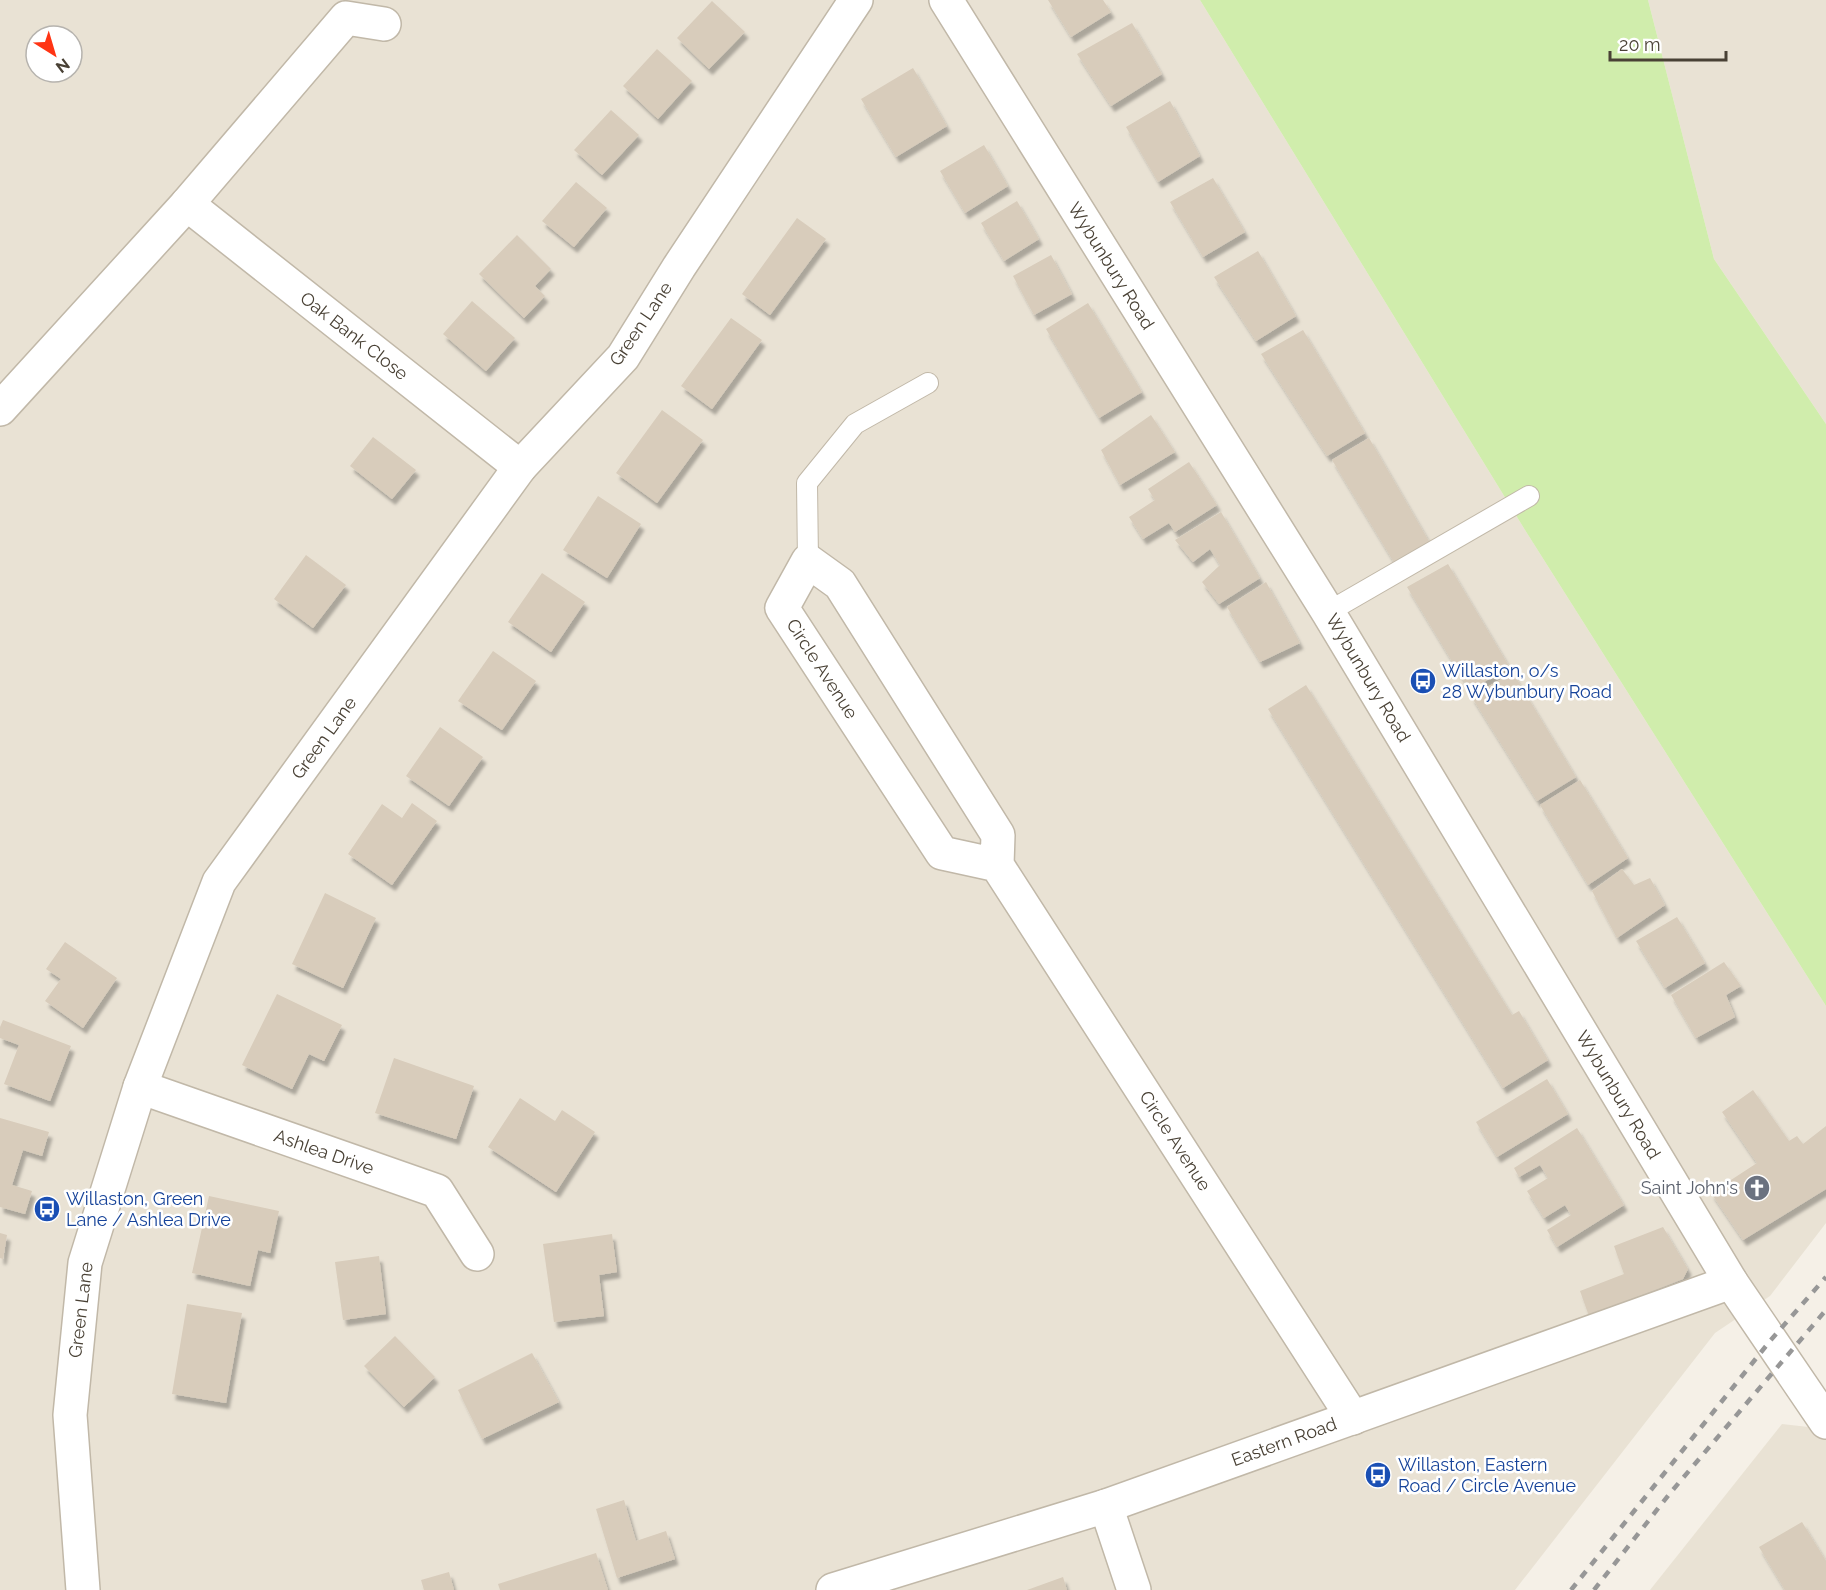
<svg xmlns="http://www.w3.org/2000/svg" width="1826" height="1590" font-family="Raleway,sans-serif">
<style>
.residential{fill:#e9e2d4;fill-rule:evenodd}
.green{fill:#d0edac}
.building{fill:#d8ccbb;filter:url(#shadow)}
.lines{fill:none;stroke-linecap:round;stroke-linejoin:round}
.service-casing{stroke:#c1b8a8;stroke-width:22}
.minor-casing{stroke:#c1b8a8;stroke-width:36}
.tertiary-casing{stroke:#c1b8a8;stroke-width:36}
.service{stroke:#fff;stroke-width:20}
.minor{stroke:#fff;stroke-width:33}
.tertiary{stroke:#fff;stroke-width:33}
.rail{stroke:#979797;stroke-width:4.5;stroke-dasharray:8 8;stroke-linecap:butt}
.labels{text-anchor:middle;stroke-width:5;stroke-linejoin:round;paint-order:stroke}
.street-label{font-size:18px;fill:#494135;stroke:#fff}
.transit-label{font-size:18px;fill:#164399;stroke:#fff;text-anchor:start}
.worship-label{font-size:18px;fill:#5b616d;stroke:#fff;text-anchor:end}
</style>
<defs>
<filter id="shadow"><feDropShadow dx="3.5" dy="6" stdDeviation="1.5" flood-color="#0004"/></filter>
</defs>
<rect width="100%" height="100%" fill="#f5f0e7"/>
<g class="residential">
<path d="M0 0H1200L1525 530 1826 1006V1223L1770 1296 1715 1333 1515 1590H0ZM36 36H72V72H36Z"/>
<polygon points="1648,0 1826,0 1826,424 1714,259"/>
<polygon points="1782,1424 1826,1429 1826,1590 1650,1590"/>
</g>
<polygon class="green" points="1200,0 1648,0 1714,259 1826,424 1826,1006 1525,530"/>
<g class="building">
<polygon points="1048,0 1103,0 1111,12 1071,37"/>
<polygon points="712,1 745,32 709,69 677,38"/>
<polygon points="1132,23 1162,74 1111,106 1077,54"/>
<polygon points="657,49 692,81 658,119 623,86"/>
<polygon points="913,68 947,126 896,157 861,99"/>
<polygon points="1170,101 1200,156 1158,182 1126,127"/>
<polygon points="611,110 639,135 602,175 574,150"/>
<polygon points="984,145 1008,186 965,213 940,171"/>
<polygon points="1213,178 1245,232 1203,257 1170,202"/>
<polygon points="576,182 607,208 574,247 542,221"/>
<polygon points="1017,201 1039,239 1004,261 981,223"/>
<polygon points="797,218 826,239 770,315 742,294"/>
<polygon points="517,235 551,269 535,286 545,296 524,318 479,274"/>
<polygon points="1258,251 1296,316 1256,341 1214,277"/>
<polygon points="1051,255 1072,294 1034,315 1013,276"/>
<polygon points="472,301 515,338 486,371 443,334"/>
<polygon points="1088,303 1142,392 1099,418 1046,329"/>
<polygon points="731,318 762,340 712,409 681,386"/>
<polygon points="1303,330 1365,433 1327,456 1261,354"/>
<polygon points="662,410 703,440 657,503 616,473"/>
<polygon points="1151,415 1175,452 1120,485 1101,450"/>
<polygon points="373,437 416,470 392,499 350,466"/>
<polygon points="1369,438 1430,543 1395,564 1332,460"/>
<polygon points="1189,462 1217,505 1175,532 1169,523 1143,539 1129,517 1155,500 1148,489"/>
<polygon points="598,496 641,524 607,578 563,550"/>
<polygon points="1221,512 1260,578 1219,604 1202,582 1220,565 1210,549 1193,562 1175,540"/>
<polygon points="306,555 346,585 313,628 274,599"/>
<polygon points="1448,564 1509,666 1470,691 1407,587"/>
<polygon points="542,573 585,602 551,652 508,622"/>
<polygon points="1266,582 1300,643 1260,662 1227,607"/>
<polygon points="493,651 536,681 502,730 458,701"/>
<polygon points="1513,673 1576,777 1537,801 1471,696"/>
<polygon points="1306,685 1512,1015 1519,1011 1548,1060 1503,1088 1268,709"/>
<polygon points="440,727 483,757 449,806 406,776"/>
<polygon points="1580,780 1628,858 1588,885 1540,805"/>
<polygon points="412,803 437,821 392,885 348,854 382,804 402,818"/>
<polygon points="1622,869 1634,885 1650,878 1665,905 1617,938 1592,891"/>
<polygon points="325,893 376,918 343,988 292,964"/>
<polygon points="1677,917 1705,963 1665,988 1636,941"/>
<polygon points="65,942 117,978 83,1028 45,1001 61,979 46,969"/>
<polygon points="1724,962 1741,986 1726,995 1735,1017 1696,1038 1671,995"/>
<polygon points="277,994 342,1025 324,1061 309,1054 292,1089 242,1065"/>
<polygon points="3,1020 71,1046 50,1101 4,1084 19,1045 0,1038 0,1027"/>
<polygon points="394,1058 474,1086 456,1139 375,1113"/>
<polygon points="1547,1079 1568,1114 1497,1157 1476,1122"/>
<polygon points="1753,1090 1789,1141 1797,1136 1803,1144 1826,1126 1826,1189 1743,1240 1711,1193 1757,1163 1722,1112"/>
<polygon points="520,1098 555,1121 562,1110 595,1132 556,1192 488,1147"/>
<polygon points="0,1118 49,1132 42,1156 23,1150 12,1185 32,1191 25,1214 0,1207"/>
<polygon points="1577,1128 1624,1205 1557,1247 1547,1230 1571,1215 1565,1205 1544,1218 1527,1191 1548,1178 1540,1165 1519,1177 1514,1168"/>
<polygon points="209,1196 279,1211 270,1253 258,1250 250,1286 192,1273"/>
<polygon points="1663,1227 1688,1269 1683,1279 1589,1316 1580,1291 1624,1274 1614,1246"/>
<polygon points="0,1233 7,1235 3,1259 0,1258"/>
<polygon points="612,1234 617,1272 599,1275 604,1316 554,1322 543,1244"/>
<polygon points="379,1256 386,1314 343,1320 335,1262"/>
<polygon points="187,1304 242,1313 226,1403 172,1394"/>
<polygon points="395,1336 435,1377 404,1407 364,1366"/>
<polygon points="532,1353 559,1402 482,1439 458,1390"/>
<polygon points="624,1500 636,1541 666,1531 675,1559 617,1578 596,1509"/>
<polygon points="1802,1522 1826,1561 1826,1590 1785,1590 1759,1547"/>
<polygon points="596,1553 608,1590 500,1590 498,1584"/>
<polygon points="449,1572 454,1590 424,1590 421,1580"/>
<polygon points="1063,1577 1067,1590 1027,1590"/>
</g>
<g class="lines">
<defs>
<g id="service">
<polyline points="808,561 807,483 855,424 928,383"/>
<polyline points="1328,612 1529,496"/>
</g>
<g id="minor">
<polyline points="187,204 520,467"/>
<polyline points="0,409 187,204 346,18 384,24"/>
<polyline points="997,865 942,853 782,608 808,561 840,584 998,835 997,865 1353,1418"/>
<polyline points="140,1087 437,1191 477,1254"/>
<polyline points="1106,1506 1134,1590"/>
<polyline points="83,1590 70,1415 85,1263 140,1087 219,882 520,467 623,357 679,267 856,0"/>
<polyline points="833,1590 1106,1506 1731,1282"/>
</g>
<polyline id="tertiary" points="946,0 1328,612 1731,1282 1826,1422"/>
</defs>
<use href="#service" class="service-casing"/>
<use href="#minor" class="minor-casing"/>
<use href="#tertiary" class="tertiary-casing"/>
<use href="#service" class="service"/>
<use href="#minor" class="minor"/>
<use href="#tertiary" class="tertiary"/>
<g class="rail">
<polyline points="1571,1590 1770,1341 1826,1277"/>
<polyline points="1594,1590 1671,1492 1826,1310"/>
</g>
</g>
<defs>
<symbol id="bus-disc" viewBox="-11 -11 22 22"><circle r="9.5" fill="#1a4fb4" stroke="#fff"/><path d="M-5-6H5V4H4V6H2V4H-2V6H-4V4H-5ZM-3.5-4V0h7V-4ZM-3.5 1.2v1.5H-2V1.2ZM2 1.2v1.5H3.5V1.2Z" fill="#fff"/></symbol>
<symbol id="church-disc" viewBox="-11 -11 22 22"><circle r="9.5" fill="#6b7280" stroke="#fff"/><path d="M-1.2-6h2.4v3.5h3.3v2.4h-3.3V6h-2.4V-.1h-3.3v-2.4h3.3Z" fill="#fff"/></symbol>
</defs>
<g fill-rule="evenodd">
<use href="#bus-disc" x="1408" y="666" width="30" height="30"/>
<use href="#church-disc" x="1742" y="1173" width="30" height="30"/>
<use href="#bus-disc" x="32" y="1194" width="30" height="30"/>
<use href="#bus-disc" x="1363" y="1460" width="30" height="30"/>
</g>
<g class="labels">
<g class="street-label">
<text transform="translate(1111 266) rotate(58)" y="6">Wybunbury Road</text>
<text transform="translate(641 324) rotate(-56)" y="6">Green Lane</text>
<text transform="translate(354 336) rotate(38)" y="6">Oak Bank Close</text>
<text transform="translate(822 669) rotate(57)" y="6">Circle Avenue</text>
<text transform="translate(1368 678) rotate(59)" y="6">Wybunbury Road</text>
<text transform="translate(324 738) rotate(-54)" y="6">Green Lane</text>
<text transform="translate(1618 1095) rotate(59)" y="6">Wybunbury Road</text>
<text transform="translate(1175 1141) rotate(57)" y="6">Circle Avenue</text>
<text transform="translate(324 1152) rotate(19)" y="6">Ashlea Drive</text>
<text transform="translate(81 1310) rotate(-83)" y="6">Green Lane</text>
<text transform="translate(1284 1442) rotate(-20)" y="6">Eastern Road</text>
</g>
<g class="transit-label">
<text x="1442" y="677">Willaston, o/s<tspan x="1442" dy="21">28 Wybunbury Road</tspan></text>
<text x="66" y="1205">Willaston, Green<tspan x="66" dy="21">Lane / Ashlea Drive</tspan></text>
<text x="1398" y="1471">Willaston, Eastern<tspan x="1398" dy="21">Road / Circle Avenue</tspan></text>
</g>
<g class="worship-label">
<text x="1738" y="1194">Saint John's</text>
</g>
</g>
<g transform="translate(54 54) rotate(143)"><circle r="28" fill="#ffffff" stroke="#b6b3ae" stroke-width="1.5"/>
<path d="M0-4.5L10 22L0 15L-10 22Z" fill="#ff3414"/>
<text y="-9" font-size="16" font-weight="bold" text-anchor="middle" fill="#494135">N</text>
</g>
<path d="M1610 51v9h116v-9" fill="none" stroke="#494135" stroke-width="3"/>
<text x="1619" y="51" font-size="18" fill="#494135" stroke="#ffffff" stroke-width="4.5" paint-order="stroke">20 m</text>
</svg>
